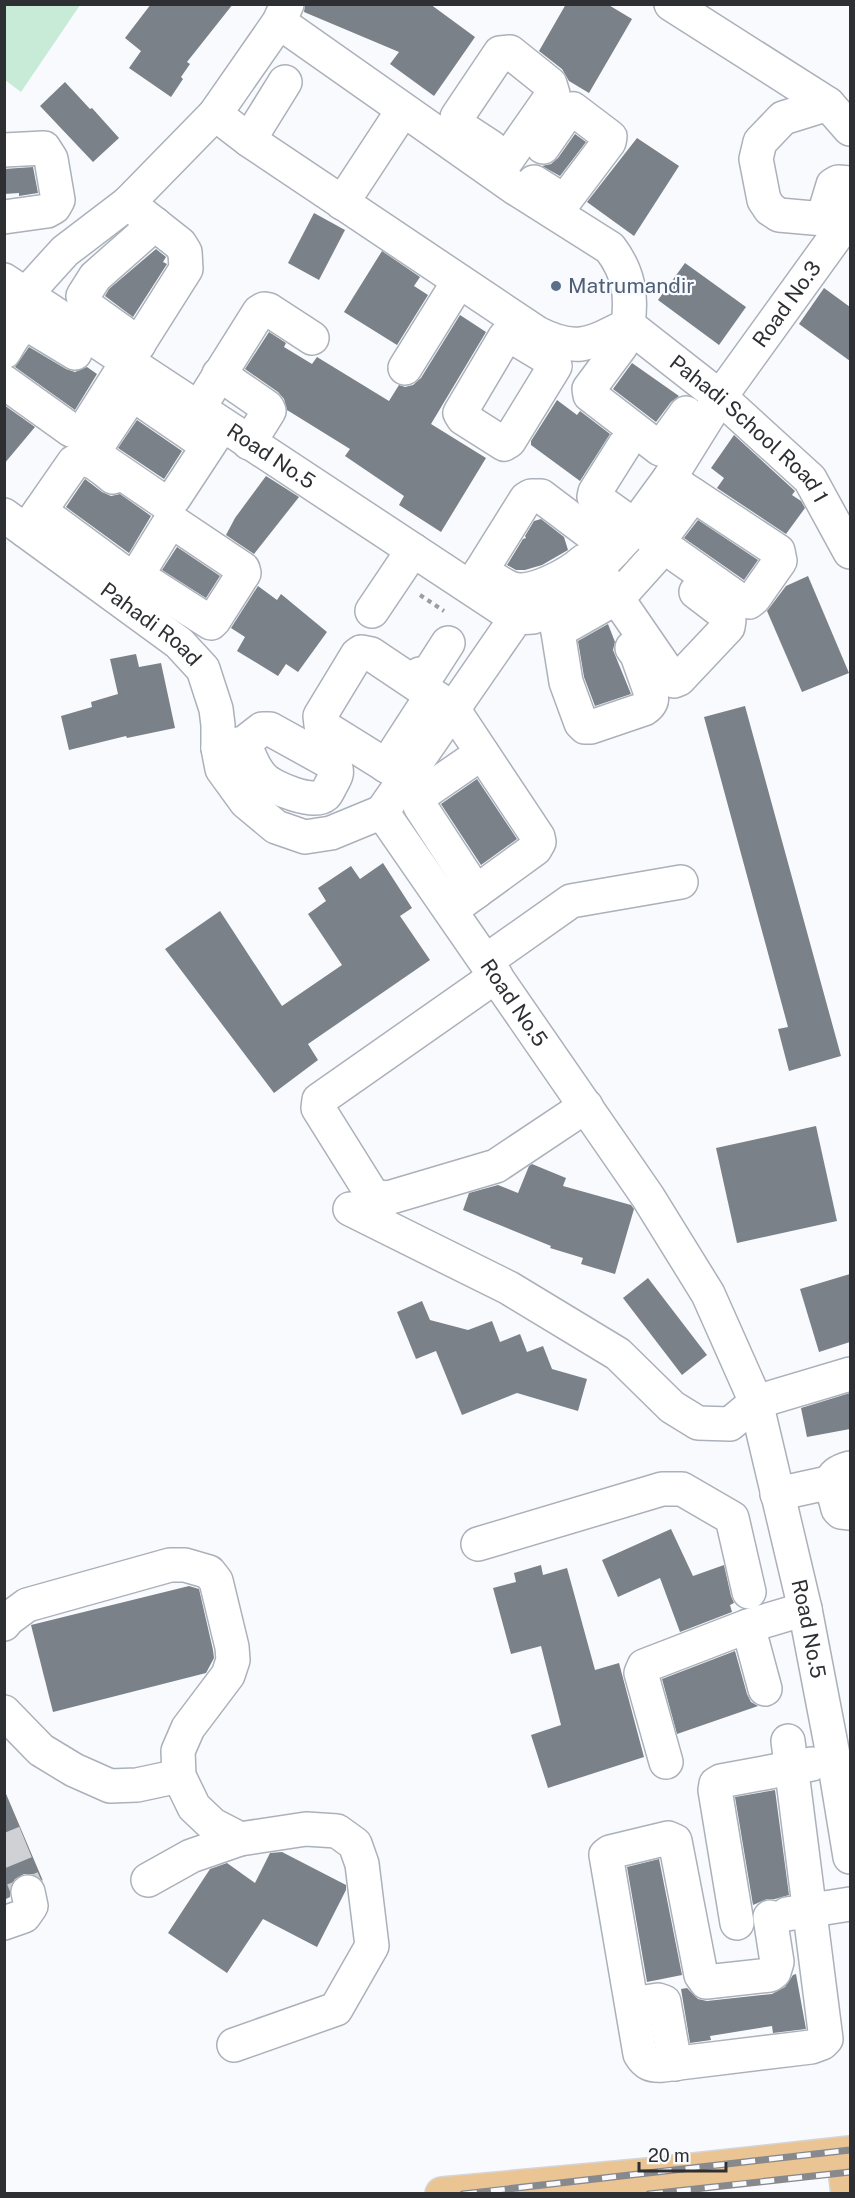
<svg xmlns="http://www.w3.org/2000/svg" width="855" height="2198" font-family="'Public Sans',sans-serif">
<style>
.park{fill:#c8ebd7}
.building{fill:#7b8188}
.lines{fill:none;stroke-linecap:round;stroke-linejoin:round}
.minor-tunnel{stroke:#cfd1d5;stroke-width:33;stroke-dasharray:33 16;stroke-linecap:butt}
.minor-casing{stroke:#abb1ba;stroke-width:36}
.major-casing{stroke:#d5d5d6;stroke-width:36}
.path{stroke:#9b9da1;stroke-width:4;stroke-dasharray:4.5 4.5;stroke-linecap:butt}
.minor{stroke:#fff;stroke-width:33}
.major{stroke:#eac493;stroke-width:33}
.rail-casing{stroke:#87898d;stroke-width:7}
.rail{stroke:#f8fafe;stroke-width:4.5;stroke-dasharray:14;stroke-linecap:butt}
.service-dot{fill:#5c6f8a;stroke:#f8fafe;stroke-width:2}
.labels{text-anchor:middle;stroke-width:4.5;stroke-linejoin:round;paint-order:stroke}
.service-label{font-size:21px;fill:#4e5e75;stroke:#f8fafe;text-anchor:start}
.street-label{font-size:21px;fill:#2d2f32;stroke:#f8fafe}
</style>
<rect width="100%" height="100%" fill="#f8fafe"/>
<polygon class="park" points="5,4 80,5 21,92 5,80"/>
<g class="building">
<polygon points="151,4 233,4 187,62 190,64 181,77 183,79 171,97 129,68 141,51 125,38"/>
<polygon points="305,4 430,4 475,37 434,96 390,64 399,52 304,12"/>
<polygon points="566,4 607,4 632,19 589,93 569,81 562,69 539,51"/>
<polygon points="65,82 90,109 92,108 119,138 93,162 40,106"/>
<polygon points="575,134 586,142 560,176 542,166 551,164 558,158"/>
<polygon points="637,138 679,166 634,236 587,202"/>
<polygon points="33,167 38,193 19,196 19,193 4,194 4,169"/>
<polygon points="314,213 345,230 319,280 288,263"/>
<polygon points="156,249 166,257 163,262 167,264 133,317 105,296 109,289"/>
<polygon points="382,251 420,277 414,286 428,295 397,345 344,312"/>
<polygon points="685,263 746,307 719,345 658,300"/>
<polygon points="824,288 850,307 850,361 799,324"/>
<polygon points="460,315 486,332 431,424 486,458 441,532 399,505 404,496 345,456 350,449 287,410 284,399 278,392 245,369 269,332 286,343 284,347 312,364 317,357 389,401 399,385 405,387 413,385 421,378"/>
<polygon points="29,347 66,369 75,372 87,367 97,374 75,410 15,367"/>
<polygon points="632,363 679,396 671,402 656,422 613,389"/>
<polygon points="557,400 577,415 580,411 610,434 580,481 531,445 531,441"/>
<polygon points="4,405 35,427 4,464"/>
<polygon points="137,420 182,451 164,479 118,448"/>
<polygon points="734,435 795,491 792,495 801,501 805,508 786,534 717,488 724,478 711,468"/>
<polygon points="266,476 299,497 254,554 226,535 235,518"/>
<polygon points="85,479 102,492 111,496 120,494 151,516 129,553 66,507"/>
<polygon points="541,519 564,537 568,550 542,565 525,570 516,570 507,565 523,539 526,538 525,536 534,521"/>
<polygon points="698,520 758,560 744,580 684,538"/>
<polygon points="177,547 220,576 206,598 162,570"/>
<polygon points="808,576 849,673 802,692 767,611 786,586"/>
<polygon points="258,586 277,600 281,594 327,632 298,672 286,664 278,676 237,651 245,637 231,628"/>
<polygon points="608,624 615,642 613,650 631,694 595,706 584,677 578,641"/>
<polygon points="136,654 139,667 161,663 175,728 127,738 126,736 69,750 61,716 92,707 91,702 118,694 110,659"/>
<polygon points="745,706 841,1056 789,1071 778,1029 788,1027 704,717"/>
<polygon points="477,779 517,839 481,865 441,804"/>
<polygon points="383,863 412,908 400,916 430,960 308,1044 318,1060 274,1093 165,949 220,911 282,1006 342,965 308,914 326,901 318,888 351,866 360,879"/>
<polygon points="816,1126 837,1221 737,1243 716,1148"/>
<polygon points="532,1164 566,1178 563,1186 631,1205 634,1209 615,1274 581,1264 583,1258 550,1248 551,1246 463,1210 469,1193 498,1185 518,1193 529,1166"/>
<polygon points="850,1274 850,1342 819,1352 800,1289"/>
<polygon points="648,1278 707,1355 682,1375 623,1298"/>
<polygon points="422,1301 430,1320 468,1330 492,1321 500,1342 520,1334 527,1352 543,1346 552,1369 587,1379 578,1411 517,1393 462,1415 436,1351 416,1359 397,1312"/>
<polygon points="850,1393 850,1429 807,1437 801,1408"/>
<polygon points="671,1529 693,1576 724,1565 731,1596 734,1603 730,1605 732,1612 680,1632 660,1578 618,1597 602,1560"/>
<polygon points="541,1565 543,1575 567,1568 595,1670 619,1663 644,1757 548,1788 531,1735 561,1725 541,1646 511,1654 493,1588 516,1582 514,1573"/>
<polygon points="189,1586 199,1589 213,1650 214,1658 206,1673 53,1712 31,1625"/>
<polygon points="735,1651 747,1694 751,1702 758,1706 677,1734 662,1679"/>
<polygon points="4,1789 43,1881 34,1874 24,1874 15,1879 10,1887 10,1897 4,1900"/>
<polygon points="775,1790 789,1895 775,1899 767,1899 753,1905 735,1797"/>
<polygon points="282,1852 346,1885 346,1890 317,1947 263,1919 227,1973 168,1933 210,1869 227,1863 255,1883 270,1853"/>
<polygon points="659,1859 682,1975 647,1982 627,1867"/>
<polygon points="796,1974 806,2029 773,2033 772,2026 710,2036 711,2040 690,2043 681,1989 687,1988 698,1999 707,2001 772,1994 785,1987 793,1975"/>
</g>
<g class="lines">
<polyline class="minor-tunnel" points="4,1833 28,1892"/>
<defs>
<g id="minor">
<polyline points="671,4 828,104 850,129"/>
<path d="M279 22 515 188 610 248C629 273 632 295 628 325"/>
<polyline points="828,104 783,118 760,142 756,159 764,200 770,209 779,215 847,221"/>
<path d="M215 114 249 140 537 333C576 353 591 344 628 325"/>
<polyline points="249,140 285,82"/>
<polyline points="491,147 462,128 457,122 457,117 500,53 510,52 550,84 553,94 497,174"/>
<polyline points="4,150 44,148 51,159 58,200 54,207 47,211 4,217"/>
<polyline points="534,182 561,199 566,199 609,142 610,137 573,109 568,111 543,147"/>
<polyline points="342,203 403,110"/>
<polyline points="823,218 833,185 838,182 850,183"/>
<path id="s1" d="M4 280 516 618"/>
<polyline points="4,325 26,294 65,251 128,203 215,114 279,22 287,4"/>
<path id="s2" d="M628 325 720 397 810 479 850 552"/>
<polygon points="509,335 551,360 555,366 509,441 504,444 463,418 460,413 505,337"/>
<polyline points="139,344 86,306 83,296 95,277 155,224"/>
<polyline points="621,346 589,389 590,395 660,449 686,413"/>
<path d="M4 352C12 340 16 326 32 327L75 353"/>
<polyline points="405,368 459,281"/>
<polyline points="219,374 267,407 269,411 249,443"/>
<polyline points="4,382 71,430 82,429 88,424 186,269 185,252 180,244 128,203"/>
<polyline points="198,409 259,312 264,309 269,310 312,338"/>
<polyline points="208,446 138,398 133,397 128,400 96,448 97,454 101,459 164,502 174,498 222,425"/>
<polyline points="624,446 595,492 594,497 741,601 749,602 754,598 780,561 778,551 669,479"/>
<polyline points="40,511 120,570"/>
<path id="s3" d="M4 515 179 643 203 669 216 709 218 725V748L222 769 246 802 276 827 305 837 331 833 382 812"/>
<polygon points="173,522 243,569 244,573 214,620 211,623 139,577 139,572 168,525"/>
<path d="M26 531 74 462C89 454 101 468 113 477"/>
<polyline points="658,542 693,495"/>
<polyline points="597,569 674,681 679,679 728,627 729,620 726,615 696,592"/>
<path d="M481 571C491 576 500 584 510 588 531 596 569 574 584 561"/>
<polyline points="471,587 526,499 531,496 541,496 614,551"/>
<polyline points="617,599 653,559"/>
<path d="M554 607 566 682 581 723 585 727H591L644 709C650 705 653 702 651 694L637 655 632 648"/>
<polyline points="372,611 413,550"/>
<polyline points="558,631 602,606"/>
<polyline points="420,674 426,674 430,671 448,643"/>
<path d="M218 748 244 743 262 729H270L335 765C338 773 336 776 332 783 330 786 328 792 325 795 314 805 273 788 264 779 253 769 250 756 244 743"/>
<polyline points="386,766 432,695"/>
<polyline points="419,793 406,778 321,725 320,716 357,655 361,652 371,654 453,709 538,837 539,842 535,849 451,910"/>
<path id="s4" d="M382 812 648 1197 708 1294 756 1402 805 1609 834 1760 850 1857"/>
<path id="s5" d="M382 812 516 618 533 617 554 607 597 569 625 539 669 479 720 397 847 221 850 210"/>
<polyline points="476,892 420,806 419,800 421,795 482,753"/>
<polyline points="486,961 571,901 681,882"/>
<polyline points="496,976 319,1100 318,1108 373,1196 388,1198 496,1166 586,1106"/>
<polyline points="350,1209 509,1288 618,1354 672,1407 698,1423 730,1424 756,1402 850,1374"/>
<path d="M850 1468C823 1475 833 1487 838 1509L841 1512 850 1513"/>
<polyline points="777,1494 832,1482"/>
<polyline points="478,1544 662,1489 682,1489 732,1518 749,1592"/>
<polyline points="4,1624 8,1619 27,1605 170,1565 185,1565 209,1572 216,1581 232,1647 233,1660 228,1675 188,1728 178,1751 179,1776 194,1807 213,1825 240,1839 306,1829 337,1831 355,1844 362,1864 372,1946 336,2009 234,2045"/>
<polyline points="748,1626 765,1689"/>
<polyline points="4,1712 41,1750 74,1770 110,1786 137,1785 179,1776"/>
<polyline points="666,1762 641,1673 644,1666 748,1626 805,1609"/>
<polyline points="148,1880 191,1856 240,1839"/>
<polyline points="787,1914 850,1904"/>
<path d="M770 1917 777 1962 774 1972 770 1975 706 1982 701 1975 675 1841 668 1838 610 1852 606 1855 640 2054C646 2064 651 2066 663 2065L811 2047 822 2043 826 2039 788 1741"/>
<polyline points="4,1923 24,1916 31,1906 28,1892"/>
<polyline points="737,1923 715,1790 716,1784 721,1781 812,1764"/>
<polyline points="632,2004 658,2000 664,2002 675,2064"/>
</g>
<g id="major">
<polyline points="843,2154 848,2194"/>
<polyline points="442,2194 648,2175 850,2153"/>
</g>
</defs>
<use href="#minor" class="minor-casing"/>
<use href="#major" class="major-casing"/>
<polyline class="path" points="420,595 444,611"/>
<use href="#minor" class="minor"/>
<use href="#major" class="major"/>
<defs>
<g id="rail">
<polyline points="463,2194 850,2150"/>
<polyline points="649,2194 850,2172"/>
</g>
</defs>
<use href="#rail" class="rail-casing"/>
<use href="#rail" class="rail"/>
</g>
<circle class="service-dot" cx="556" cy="286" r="6"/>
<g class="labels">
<g class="service-label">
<text x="568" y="293">Matrumandir</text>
</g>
<g class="street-label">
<text dy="7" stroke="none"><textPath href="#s5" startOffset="660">Road No.3</textPath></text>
<text dy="7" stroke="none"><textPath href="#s2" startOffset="160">Pahadi School Road 1</textPath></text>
<text dy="7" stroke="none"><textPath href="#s1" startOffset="320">Road No.5</textPath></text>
<text dy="7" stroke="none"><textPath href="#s3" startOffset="183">Pahadi Road</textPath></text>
<text dy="7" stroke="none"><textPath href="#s4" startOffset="232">Road No.5</textPath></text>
<text dy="7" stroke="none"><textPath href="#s4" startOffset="933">Road No.5</textPath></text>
</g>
</g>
<rect width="855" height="2198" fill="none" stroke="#2d2f32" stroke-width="12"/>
<path d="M639 2162v9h87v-9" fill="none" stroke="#2d2f32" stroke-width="3"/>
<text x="648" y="2162" font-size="18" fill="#2d2f32" stroke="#f8fafe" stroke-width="4.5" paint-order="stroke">20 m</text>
</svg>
